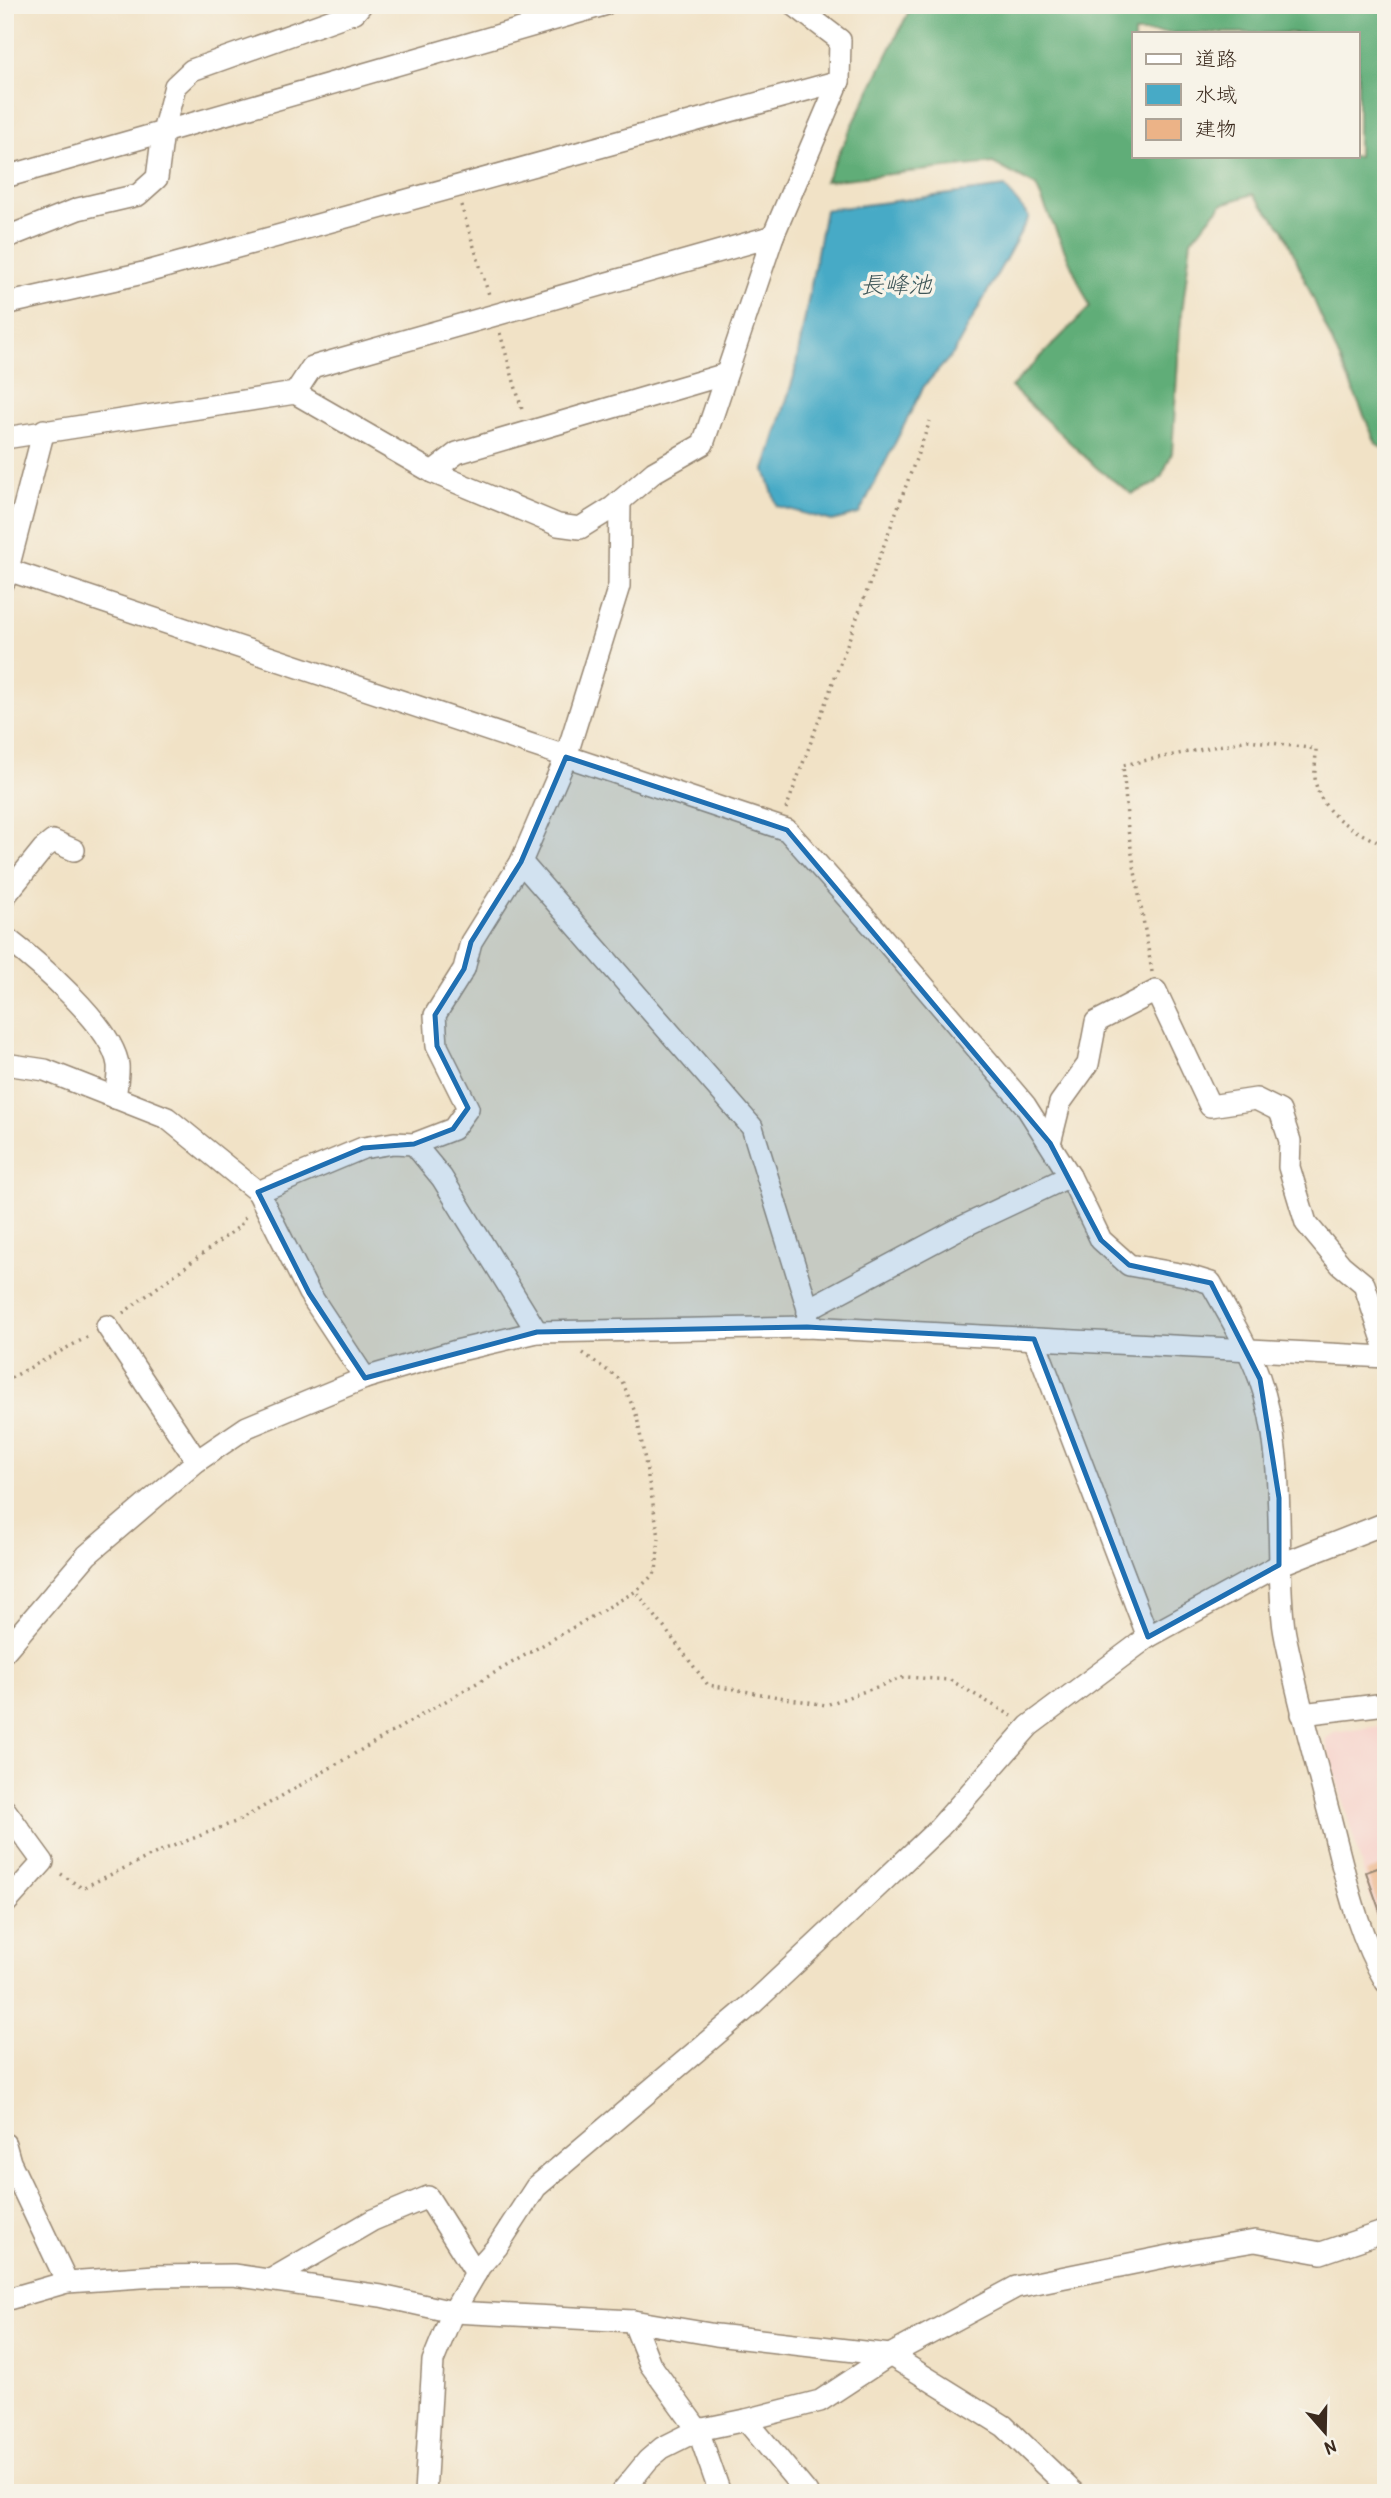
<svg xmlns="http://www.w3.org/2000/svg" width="1391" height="2498" font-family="'Patrick Hand','Klee One',sans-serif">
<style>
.built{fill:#f7d0c9}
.forest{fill:#60ad78;stroke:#4e6c4b;stroke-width:2;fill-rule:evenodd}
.water{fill:#47aac6;stroke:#416a72;stroke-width:2}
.building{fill:#ecb387}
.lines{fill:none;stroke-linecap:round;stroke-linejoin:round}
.minor-casing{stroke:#968672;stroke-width:24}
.path{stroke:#968672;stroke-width:3.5;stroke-dasharray:2 5;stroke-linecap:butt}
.minor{stroke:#fff;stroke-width:21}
.marked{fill:#1f6fb2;fill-opacity:0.2;stroke:#1f6fb2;stroke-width:5;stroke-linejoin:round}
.labels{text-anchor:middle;stroke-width:7;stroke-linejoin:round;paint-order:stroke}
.water-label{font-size:24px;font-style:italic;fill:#3f5759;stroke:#f7f3e8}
</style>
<rect width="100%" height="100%" fill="#f7f3e8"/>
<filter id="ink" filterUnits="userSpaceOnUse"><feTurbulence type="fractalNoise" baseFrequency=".0143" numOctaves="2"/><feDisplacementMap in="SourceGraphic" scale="14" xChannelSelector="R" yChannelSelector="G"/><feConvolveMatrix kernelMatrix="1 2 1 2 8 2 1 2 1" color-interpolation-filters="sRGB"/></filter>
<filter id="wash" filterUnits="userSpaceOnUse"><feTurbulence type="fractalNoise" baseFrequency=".00686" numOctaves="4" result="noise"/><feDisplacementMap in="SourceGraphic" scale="28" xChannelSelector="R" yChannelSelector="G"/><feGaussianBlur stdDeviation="1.57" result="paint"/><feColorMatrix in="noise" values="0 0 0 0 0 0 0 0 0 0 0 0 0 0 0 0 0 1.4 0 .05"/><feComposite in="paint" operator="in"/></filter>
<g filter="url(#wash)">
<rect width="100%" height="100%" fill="#f1e2c6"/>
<polygon class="built" points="1386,1725 1386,1951 1325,1739 1334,1733"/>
<path class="forest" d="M912 5H1386V451L1376 443 1283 229 1253 194 1222 204 1191 240 1180 329 1172 453 1162 476 1155 484 1132 494 1098 469 1011 387 1090 307 1036 186 993 163 825 181ZM1134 33H1358V156H1134Z"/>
<polygon class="water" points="1005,187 1029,217 953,354 924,386 859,514 832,521 777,506 765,470 794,376 825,210"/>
<g id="blocks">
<polygon class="building" points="1386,1865 1386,1920 1383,1920 1366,1872"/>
</g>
</g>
<g filter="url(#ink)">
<use href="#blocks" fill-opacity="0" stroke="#968672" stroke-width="2"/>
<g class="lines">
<defs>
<g id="minor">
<polyline points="5,177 163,132 175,86 192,70 355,12 361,5"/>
<polyline points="773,236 839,81 840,40 794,5"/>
<polyline points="5,238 78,209 138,195 157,178 163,132 604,5"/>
<polyline points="5,304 143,273 839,81"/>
<polyline points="5,438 295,393 432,472 558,525 580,528 612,508 654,472 703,444 773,236 312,367 295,393"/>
<polyline points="432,472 457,453 726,374"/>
<path d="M8 570 787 830 877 931 1025 1105 1070 1176 1101 1240 1129 1265 1185 1275 1211 1283C1228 1314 1247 1344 1259 1377 1287 1455 1275 1539 1283 1620 1284 1635 1289 1651 1292 1667 1302 1714 1315 1759 1327 1806 1343 1864 1354 1929 1386 1982"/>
<polyline points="5,580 44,430"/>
<polyline points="521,862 752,1127 808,1309 807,1327"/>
<polyline points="5,896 43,849 53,841 74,850"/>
<path d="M5 937C36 961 113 1026 118 1065 119 1075 116 1088 115 1098"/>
<polyline points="5,1064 45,1070 167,1118 258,1192 309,1293 365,1378"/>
<polyline points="1050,1143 1060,1103 1088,1064 1096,1022 1156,991 1210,1106 1256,1099 1280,1111 1290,1141 1289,1167 1306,1223 1341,1265 1364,1284 1386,1349"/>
<polyline points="414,1144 442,1178 537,1332"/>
<polyline points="258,1192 363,1148 394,1143 414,1144 453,1129 468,1108 437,1046 435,1015 464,969 471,942 521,862 566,757 619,586 620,502"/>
<polyline points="808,1309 962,1227 1070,1176"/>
<polyline points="107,1326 197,1461"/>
<polyline points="1034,1339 1148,1637"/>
<polyline points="5,1651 87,1555 197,1461 247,1427 365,1378 456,1351 537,1332 807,1327 1386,1357"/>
<polyline points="1302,1714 1386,1704"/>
<polyline points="5,1810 43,1862 5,1904"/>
<polyline points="5,2144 10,2162 67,2282"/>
<polyline points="272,2279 373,2220 428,2197 476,2273"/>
<polyline points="5,2300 67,2282 156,2276 233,2275 381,2296 453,2312 633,2321 716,2335 890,2355 1004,2426 1074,2493"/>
<polyline points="633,2321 650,2364 698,2430 720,2493"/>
<polyline points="746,2420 807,2493"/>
<polyline points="425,2493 433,2361 453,2312 480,2266 497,2247 536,2187 751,2005 875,1889 939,1828 1029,1726 1148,1637 1279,1565 1386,1523"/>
<polyline points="621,2493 648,2460 662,2448 698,2430 746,2420 820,2401 890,2355 1016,2287 1189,2252 1255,2241 1321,2253 1386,2231"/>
</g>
</defs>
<use href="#minor" class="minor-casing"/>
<g class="path">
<polyline points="461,205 489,295"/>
<polyline points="500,333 523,413"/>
<polyline points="786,809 930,421"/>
<path d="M1152 972 1128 830 1123 765 1248 740 1316 749C1316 761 1313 777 1317 788 1326 819 1359 833 1386 846"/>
<polyline points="123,1313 240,1226 247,1213"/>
<polyline points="583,1353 622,1381 637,1417 659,1537 656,1572 636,1591"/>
<polyline points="5,1381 91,1335"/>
<polyline points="61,1874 82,1888 163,1850 240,1820 636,1591 708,1685 826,1705 905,1677 950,1680 1012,1716"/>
</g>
<use href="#minor" class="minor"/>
</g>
</g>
<path class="marked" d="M566 757 787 830 1050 1143 1101 1240 1129 1265 1211 1283 1260 1379 1279 1498V1565L1148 1637 1034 1339 807 1327 537 1332 365 1378 309 1293 258 1192 363 1148 414 1144 453 1129 468 1108 437 1046 435 1015 464 969 471 942 521 862Z"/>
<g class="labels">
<g class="water-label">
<text x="896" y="293">長峰池</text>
</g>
</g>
<rect width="1391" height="2498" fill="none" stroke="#f7f3e8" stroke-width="28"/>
<rect x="1132" y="32" width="228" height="126" fill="#f7f3e8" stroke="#aca397" stroke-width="2"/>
<rect x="1146" y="54" width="35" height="10" fill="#ffffff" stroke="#aca397" stroke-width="2"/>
<text x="1195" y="66" font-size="21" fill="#3b2a1e">道路</text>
<rect x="1146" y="84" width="35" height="21" fill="#47aac6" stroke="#aca397" stroke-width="2"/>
<text x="1195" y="102" font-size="21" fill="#3b2a1e">水域</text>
<rect x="1146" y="119" width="35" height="21" fill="#ecb387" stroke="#aca397" stroke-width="2"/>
<text x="1195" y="136" font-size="21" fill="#3b2a1e">建物</text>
<g transform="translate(1325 2432) rotate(160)" stroke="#f7f3e8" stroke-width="5" paint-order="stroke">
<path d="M0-5L12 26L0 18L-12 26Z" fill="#3b2a1e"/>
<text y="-10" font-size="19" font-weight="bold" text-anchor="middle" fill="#3b2a1e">N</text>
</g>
</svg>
